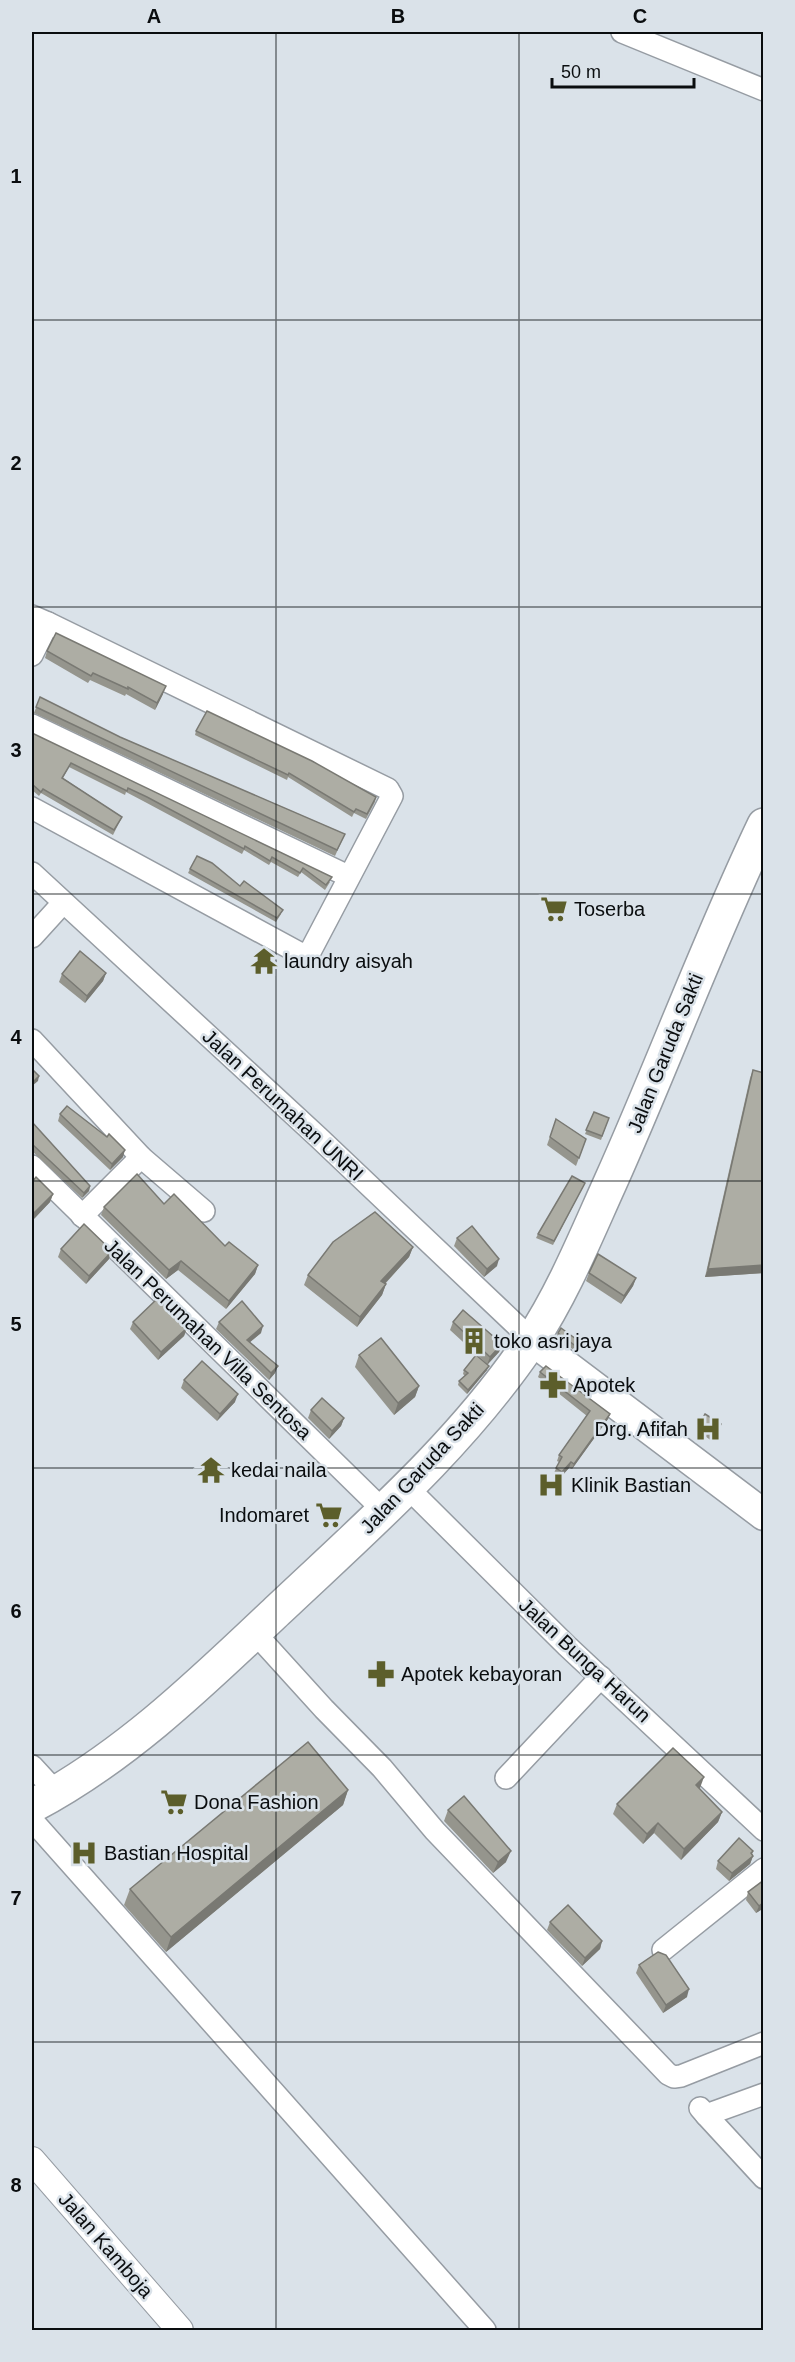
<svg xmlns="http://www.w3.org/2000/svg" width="795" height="2362" font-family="Arial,sans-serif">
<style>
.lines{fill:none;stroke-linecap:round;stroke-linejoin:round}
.minor-casing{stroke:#969ca3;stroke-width:24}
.tertiary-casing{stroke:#969ca3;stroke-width:28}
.secondary-casing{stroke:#969ca3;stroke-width:33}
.trunk-casing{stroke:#969ca3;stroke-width:36}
.minor{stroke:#fff;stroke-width:21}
.tertiary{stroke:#fff;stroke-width:26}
.secondary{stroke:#fff;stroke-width:30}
.trunk{stroke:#fff;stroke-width:33}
.wall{fill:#95958d}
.shaded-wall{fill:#797973}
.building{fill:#adada4;stroke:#797973;stroke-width:1.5}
.grid{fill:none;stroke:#0a0d0f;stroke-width:1.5;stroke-opacity:0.55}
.labels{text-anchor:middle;stroke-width:5;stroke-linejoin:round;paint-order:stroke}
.poi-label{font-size:20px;fill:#0a0d0f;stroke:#dae2e9;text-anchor:start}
.street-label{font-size:20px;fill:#0a0d0f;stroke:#dae2e9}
.neatline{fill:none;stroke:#0a0d0f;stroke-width:2}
.grid-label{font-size:20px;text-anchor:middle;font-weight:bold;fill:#0a0d0f}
</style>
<rect width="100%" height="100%" fill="#dae2e9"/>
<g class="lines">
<defs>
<g id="minor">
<polyline points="622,32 764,90"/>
<polyline points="32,616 48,623 32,655"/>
<polyline points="32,725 348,876"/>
<polyline points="32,808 303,955 311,950 392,796 388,789 48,623"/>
<polyline points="32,873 318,1137 532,1340"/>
<polyline points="32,937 62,904"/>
<polyline points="32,1040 141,1157 204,1211"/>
<polyline points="32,1166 385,1512"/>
<polyline points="82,1216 141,1157"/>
<polyline points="408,1488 567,1646 764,1830"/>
<polyline points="255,1633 324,1709 382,1768 435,1831 668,2074 674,2077 681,2076 764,2043"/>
<polyline points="32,1766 57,1793"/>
<polyline points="506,1778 601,1677"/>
<polyline points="32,1820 485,2330"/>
<polyline points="663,1950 764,1869"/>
<polyline points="700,2108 706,2115 764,2094"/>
<polyline points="706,2115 764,2178"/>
</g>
<polyline id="tertiary" points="32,2160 180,2330"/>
<polyline id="secondary" points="532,1340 764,1515"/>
<path id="trunk" d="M32 1806C125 1757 201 1683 277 1611 367 1526 461 1445 531 1341 563 1293 586 1236 610 1183 663 1065 708 942 764 825"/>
</defs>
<use href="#minor" class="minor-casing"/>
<use href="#tertiary" class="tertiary-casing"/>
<use href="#secondary" class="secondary-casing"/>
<use href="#trunk" class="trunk-casing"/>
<use href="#minor" class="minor"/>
<use href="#tertiary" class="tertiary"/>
<use href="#secondary" class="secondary"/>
<use href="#trunk" class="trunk"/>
</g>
<g class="wall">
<polygon points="47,651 163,694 155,710 126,694 125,696 90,680 88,683 45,658"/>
<polygon points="40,697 120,737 345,834 335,856 34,713"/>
<polygon points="196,731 376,797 375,802 366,819 354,813 352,817 288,777 287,780 195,735"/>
<polygon points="32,733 330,882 325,890 301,872 298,877 271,862 269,865 244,850 242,854 145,802 126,792 125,795 69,767 63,778 122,817 113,835 41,793 39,796 32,790"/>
<polygon points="190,869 240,886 281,914 276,922 188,873"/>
<polygon points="106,973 103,981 85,1003 59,982 62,974"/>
<polygon points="753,1070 764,1273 705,1277 750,1078"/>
<polygon points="594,1112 609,1118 601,1140 585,1134"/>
<polygon points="60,1114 123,1157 110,1170 58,1121"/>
<polygon points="556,1119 586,1139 576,1166 547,1145"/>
<polygon points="32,1122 90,1186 89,1191 82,1198 32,1151"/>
<polygon points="32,1182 53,1194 50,1202 32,1221"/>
<polygon points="585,1183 553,1245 536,1238 538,1234"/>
<polygon points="164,1204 225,1246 258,1265 255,1274 226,1309 178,1270 166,1279 101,1215 104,1207"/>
<polygon points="457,1238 497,1266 484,1277 454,1246"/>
<polygon points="413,1247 409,1257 385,1284 386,1284 382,1295 357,1327 304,1285 308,1275"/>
<polygon points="61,1249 109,1259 86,1284 58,1257"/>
<polygon points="589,1273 636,1278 633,1286 621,1304 586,1281"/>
<polygon points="133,1322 187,1328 184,1336 158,1360 130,1329"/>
<polygon points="219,1322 261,1333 249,1343 275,1373 269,1380 216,1329"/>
<polygon points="453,1322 502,1344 499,1352 487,1365 487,1370 467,1394 458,1385 459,1381 465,1376 463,1374 464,1370 486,1363 450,1330"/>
<polygon points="558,1333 580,1342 575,1351 556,1337"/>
<polygon points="359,1355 419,1386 415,1397 394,1415 355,1367"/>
<polygon points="540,1372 610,1414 608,1419 572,1469 569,1468 560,1478 554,1473 559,1462 557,1461 559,1455 587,1416 538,1377"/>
<polygon points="184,1380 235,1402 217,1421 181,1388"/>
<polygon points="311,1410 344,1418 341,1426 329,1439 308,1418"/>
<polygon points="698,1426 720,1428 712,1441 696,1430"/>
<polygon points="700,1788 699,1789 722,1812 718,1822 681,1860 654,1833 643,1844 613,1814 617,1804"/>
<polygon points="348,1790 343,1805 166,1952 124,1905 130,1889"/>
<polygon points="448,1810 506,1862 493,1873 444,1821"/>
<polygon points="753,1851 752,1854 753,1856 750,1864 729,1881 716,1869 718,1861"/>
<polygon points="748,1892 764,1908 756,1913 746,1900"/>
<polygon points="550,1922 602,1941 600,1949 582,1966 547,1930"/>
<polygon points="639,1965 687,1997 663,2013 636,1973"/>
</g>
<g class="shaded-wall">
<polygon points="166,686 163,694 155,710 157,703"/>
<polygon points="106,973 103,981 85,1003 87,996"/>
<polygon points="39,1076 38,1081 32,1086 32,1083"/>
<polygon points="125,1150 123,1157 110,1170 112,1164"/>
<polygon points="90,1186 89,1191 82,1198 84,1193"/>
<polygon points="53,1194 50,1202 32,1221 34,1213"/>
<polygon points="413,1247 409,1257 378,1291 381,1281"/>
<polygon points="112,1251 109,1259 86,1284 89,1276"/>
<polygon points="499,1259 497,1266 484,1277 487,1269"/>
<polygon points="181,1261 178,1270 166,1279 169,1270"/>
<polygon points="258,1265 255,1274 226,1309 229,1301"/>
<polygon points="764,1265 764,1273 705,1277 708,1269"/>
<polygon points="636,1278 633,1286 621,1304 624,1296"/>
<polygon points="386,1284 382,1295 357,1327 360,1317"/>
<polygon points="263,1326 261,1333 244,1347 247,1340"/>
<polygon points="187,1328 184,1336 158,1360 161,1352"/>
<polygon points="502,1344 499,1352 487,1365 490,1357"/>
<polygon points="278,1366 275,1373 269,1380 271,1373"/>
<polygon points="489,1366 487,1370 467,1394 468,1390"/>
<polygon points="419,1386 415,1397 394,1415 398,1403"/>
<polygon points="238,1394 235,1402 217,1421 220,1414"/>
<polygon points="610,1414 608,1419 572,1469 574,1464"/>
<polygon points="344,1418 341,1426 329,1439 332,1431"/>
<polygon points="571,1462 569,1468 560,1478 562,1472"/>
<polygon points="704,1777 700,1788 692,1796 696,1785"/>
<polygon points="348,1790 343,1805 166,1952 171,1937"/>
<polygon points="722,1812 718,1822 681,1860 684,1849"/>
<polygon points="658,1823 654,1833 643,1844 647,1834"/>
<polygon points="511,1851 506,1862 493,1873 498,1862"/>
<polygon points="753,1851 750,1858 753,1856 750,1864 729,1881 732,1873"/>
<polygon points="764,1902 764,1908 756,1913 759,1906"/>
<polygon points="602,1941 600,1949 582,1966 585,1958"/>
<polygon points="689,1989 687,1997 663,2013 666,2005"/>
</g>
<g class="building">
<polygon points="56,633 166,686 157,703 128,687 128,689 93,673 91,676 47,651"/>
<polygon points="40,697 120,737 345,834 337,850 36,707"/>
<polygon points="207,711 312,761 376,797 367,814 356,809 354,812 289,773 288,775 196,731"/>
<polygon points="32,733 332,877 326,885 303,868 300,873 272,857 270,861 245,846 244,849 147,797 128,788 127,791 71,763 62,778 122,817 114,830 43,789 41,792 32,784"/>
<polygon points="197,856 212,863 240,886 244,881 283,910 277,918 190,869"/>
<polygon points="80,951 106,973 87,996 62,974"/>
<polygon points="32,1069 39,1076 32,1083"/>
<polygon points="753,1070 764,1073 764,1265 708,1269"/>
<polygon points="67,1106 107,1137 109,1134 125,1150 112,1164 60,1114"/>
<polygon points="594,1112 609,1118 602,1136 586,1130"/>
<polygon points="556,1119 586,1139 579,1158 550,1137"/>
<polygon points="32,1122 90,1186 84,1193 32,1144"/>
<polygon points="137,1174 164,1204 174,1194 225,1246 229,1242 258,1265 229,1301 181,1261 169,1270 104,1207"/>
<polygon points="572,1176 585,1183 554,1241 538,1234"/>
<polygon points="36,1177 53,1194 34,1213 32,1210 32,1182"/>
<polygon points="375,1212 413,1247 381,1281 386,1284 360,1317 308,1275 333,1242"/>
<polygon points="84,1224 112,1251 89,1276 61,1249"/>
<polygon points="472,1226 499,1259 487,1269 457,1238"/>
<polygon points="598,1254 636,1278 624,1296 589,1273"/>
<polygon points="158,1298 187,1328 161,1352 133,1322"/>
<polygon points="242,1301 263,1326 247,1340 278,1366 271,1373 219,1322"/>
<polygon points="463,1310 502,1344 490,1357 453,1322"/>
<polygon points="561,1328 580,1342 577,1347 558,1333"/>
<polygon points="381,1338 419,1386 398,1403 359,1355"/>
<polygon points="476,1355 489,1366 468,1390 459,1381 468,1373 464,1370"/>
<polygon points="202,1361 238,1394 220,1414 184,1380"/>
<polygon points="546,1366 610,1414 574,1464 571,1462 562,1472 556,1468 562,1457 559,1455 590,1411 540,1372"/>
<polygon points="322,1398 344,1418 332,1431 311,1410"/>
<polygon points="705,1414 721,1424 714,1437 698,1426"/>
<polygon points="308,1742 348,1790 171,1937 130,1889"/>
<polygon points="673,1748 704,1777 696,1785 722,1812 684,1849 658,1823 647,1834 617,1804"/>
<polygon points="464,1796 511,1851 498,1862 448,1810"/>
<polygon points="739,1838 753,1851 751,1853 753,1856 732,1873 718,1861"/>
<polygon points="764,1880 764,1902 759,1906 748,1892"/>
<polygon points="568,1905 602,1941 585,1958 550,1922"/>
<polygon points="658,1952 666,1955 689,1989 666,2005 639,1965"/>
</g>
<path class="grid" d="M276 32V2330M519 32V2330M32 320H764M32 607H764M32 894H764M32 1181H764M32 1468H764M32 1755H764M32 2042H764"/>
<defs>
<symbol id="supermarket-bare" viewBox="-9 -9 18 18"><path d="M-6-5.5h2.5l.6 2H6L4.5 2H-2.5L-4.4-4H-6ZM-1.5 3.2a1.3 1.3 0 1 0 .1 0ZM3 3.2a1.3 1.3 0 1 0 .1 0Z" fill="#5c5e2b" stroke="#dae2e9" stroke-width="2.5" paint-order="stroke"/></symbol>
<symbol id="temple-bare" viewBox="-9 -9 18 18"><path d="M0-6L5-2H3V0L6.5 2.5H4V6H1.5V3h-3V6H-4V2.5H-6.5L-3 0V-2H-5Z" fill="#5c5e2b" stroke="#dae2e9" stroke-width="2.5" paint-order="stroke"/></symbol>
<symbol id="building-bare" viewBox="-9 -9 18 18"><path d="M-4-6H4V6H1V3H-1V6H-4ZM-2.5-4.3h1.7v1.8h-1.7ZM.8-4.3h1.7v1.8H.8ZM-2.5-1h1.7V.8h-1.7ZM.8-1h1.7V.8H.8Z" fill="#5c5e2b" stroke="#dae2e9" stroke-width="2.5" paint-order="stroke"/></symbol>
<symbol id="pharmacy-bare" viewBox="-9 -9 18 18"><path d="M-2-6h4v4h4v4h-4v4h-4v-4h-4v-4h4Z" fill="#5c5e2b" stroke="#dae2e9" stroke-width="2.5" paint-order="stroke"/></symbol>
<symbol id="hospital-bare" viewBox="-9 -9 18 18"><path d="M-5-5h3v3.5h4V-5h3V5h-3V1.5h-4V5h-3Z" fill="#5c5e2b" stroke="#dae2e9" stroke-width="2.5" paint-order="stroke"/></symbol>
</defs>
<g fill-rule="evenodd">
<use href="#supermarket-bare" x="535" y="890" width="38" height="38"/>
<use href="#temple-bare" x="245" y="942" width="38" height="38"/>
<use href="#building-bare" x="455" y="1322" width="38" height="38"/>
<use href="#pharmacy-bare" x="534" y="1366" width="38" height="38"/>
<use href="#hospital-bare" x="689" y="1410" width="38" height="38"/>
<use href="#temple-bare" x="192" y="1451" width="38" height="38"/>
<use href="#hospital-bare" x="532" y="1466" width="38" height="38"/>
<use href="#supermarket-bare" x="310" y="1496" width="38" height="38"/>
<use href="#pharmacy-bare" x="362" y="1655" width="38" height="38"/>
<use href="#supermarket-bare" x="155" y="1783" width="38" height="38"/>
<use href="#hospital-bare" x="65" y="1834" width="38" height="38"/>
</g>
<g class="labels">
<g class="poi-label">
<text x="574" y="916">Toserba</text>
<text x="284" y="968">laundry aisyah</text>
<text x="494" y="1348">toko asri jaya</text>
<text x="573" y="1392">Apotek</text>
<text x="688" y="1436" text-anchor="end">Drg. Afifah</text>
<text x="231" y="1477">kedai naila</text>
<text x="571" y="1492">Klinik Bastian</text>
<text x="309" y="1522" text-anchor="end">Indomaret</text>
<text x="401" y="1681">Apotek kebayoran</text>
<text x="194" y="1809">Dona Fashion</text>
<text x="104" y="1860">Bastian Hospital</text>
</g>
<g class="street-label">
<text transform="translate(665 1053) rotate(-68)" y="7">Jalan Garuda Sakti</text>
<text transform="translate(283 1105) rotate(43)" y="7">Jalan Perumahan UNRI</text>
<text transform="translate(208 1339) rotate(44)" y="7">Jalan Perumahan Villa Sentosa</text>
<text transform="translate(422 1468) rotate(-47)" y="7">Jalan Garuda Sakti</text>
<text transform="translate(585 1660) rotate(43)" y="7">Jalan Bunga Harun</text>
<text transform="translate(106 2245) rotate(49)" y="7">Jalan Kamboja</text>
</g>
</g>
<rect width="795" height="2362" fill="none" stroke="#dae2e9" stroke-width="66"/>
<path d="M552 78v9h142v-9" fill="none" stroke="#0a0d0f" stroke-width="3"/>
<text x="561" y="78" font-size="18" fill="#0a0d0f" stroke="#dae2e9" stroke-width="4.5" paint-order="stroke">50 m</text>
<rect x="33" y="33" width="729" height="2296" class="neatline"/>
<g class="grid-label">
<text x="154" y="23">A</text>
<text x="398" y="23">B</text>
<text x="640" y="23">C</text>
<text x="16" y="183">1</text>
<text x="16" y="470">2</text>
<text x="16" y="757">3</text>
<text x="16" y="1044">4</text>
<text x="16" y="1331">5</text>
<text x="16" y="1618">6</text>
<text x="16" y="1905">7</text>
<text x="16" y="2192">8</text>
</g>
</svg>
